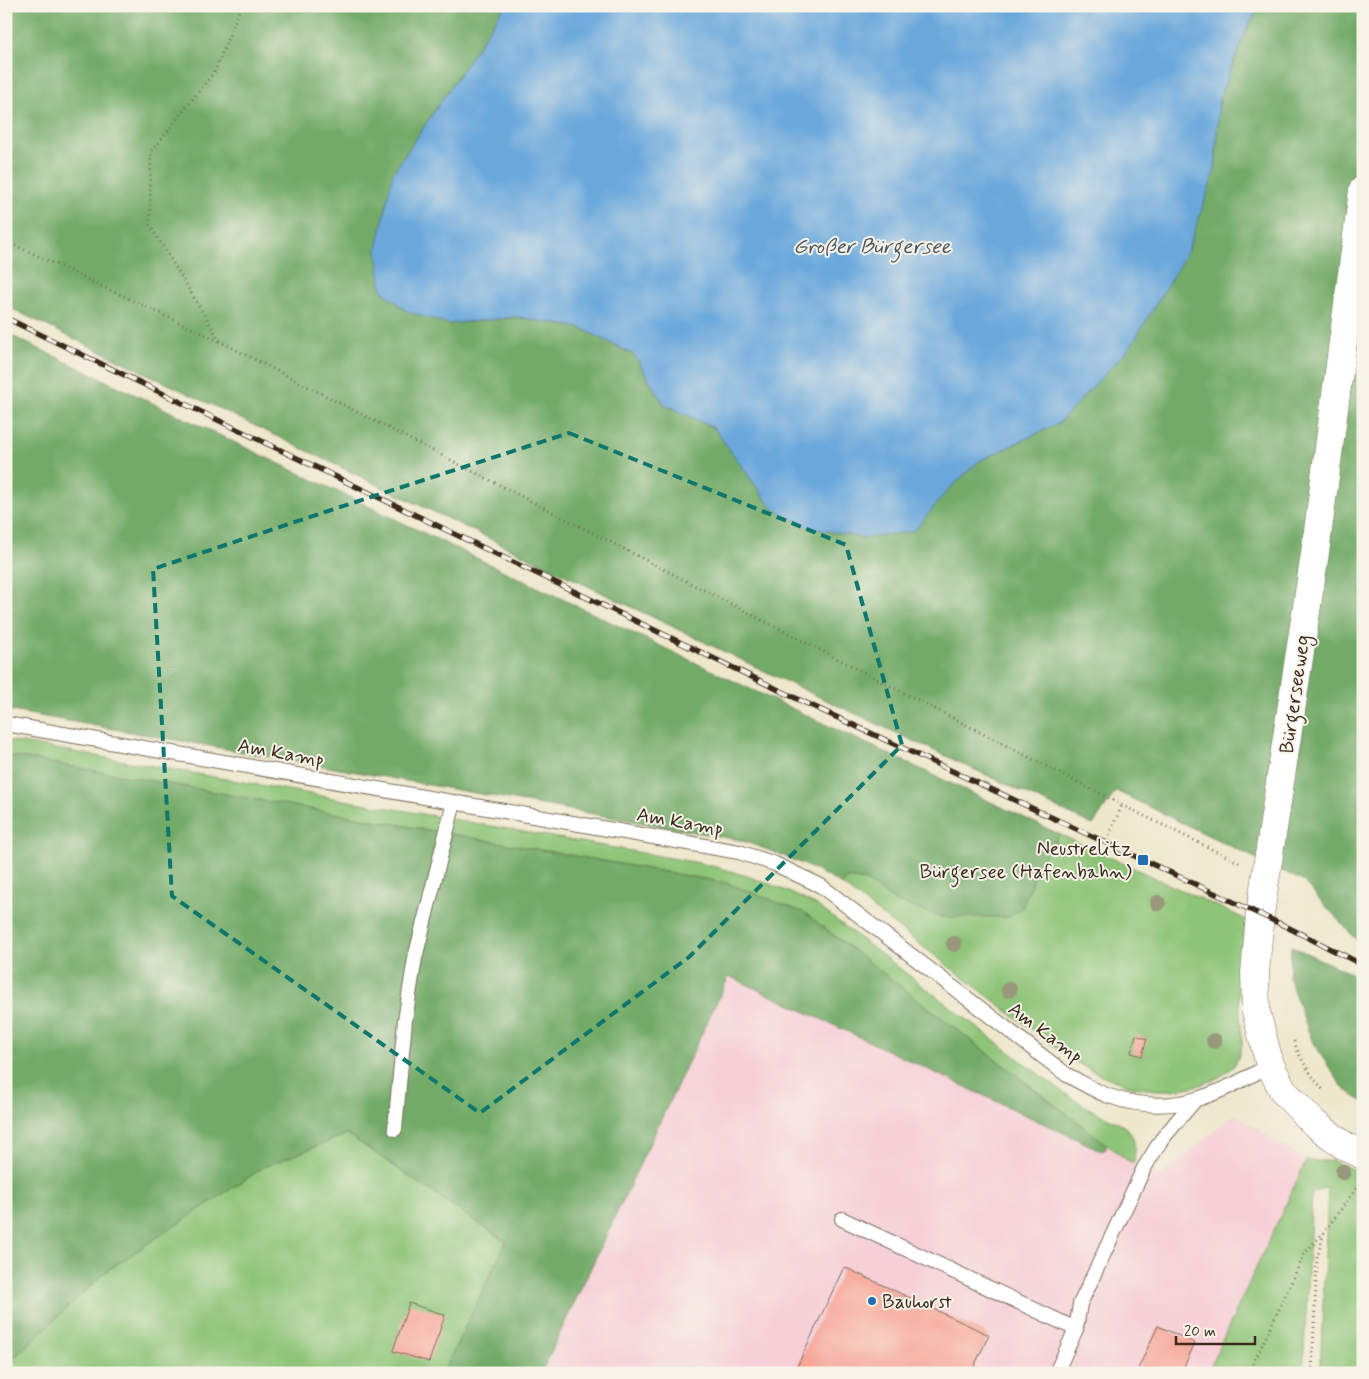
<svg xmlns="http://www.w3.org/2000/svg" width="1369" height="1379" font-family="Mynerve,sans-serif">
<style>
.built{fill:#f6cfd7}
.green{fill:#8dc477;stroke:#64774a}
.forest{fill:#72aa68;stroke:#566a43}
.water{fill:#6aa8dc;stroke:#52697d}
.building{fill:#f7a698}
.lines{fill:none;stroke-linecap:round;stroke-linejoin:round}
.lane-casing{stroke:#7a6c5b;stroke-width:16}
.secondary-casing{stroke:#7a6c5b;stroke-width:29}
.path{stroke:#7a6c5b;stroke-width:3;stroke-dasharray:1 4;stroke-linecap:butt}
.lane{stroke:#fff;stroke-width:14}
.secondary{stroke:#fff;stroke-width:28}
.rail-casing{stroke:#3b2a1e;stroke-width:5.5}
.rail{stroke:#f7f3e8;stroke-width:4;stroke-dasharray:11;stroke-linecap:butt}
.tree{fill:#99987b}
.marked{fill:none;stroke:#0f766e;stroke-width:4;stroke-dasharray:10 6;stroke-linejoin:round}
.poi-dot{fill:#1f6fb2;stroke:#f7f3e8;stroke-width:2}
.labels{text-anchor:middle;stroke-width:4;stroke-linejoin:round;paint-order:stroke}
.street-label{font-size:20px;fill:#3b2a1e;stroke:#f7f3e8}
.poi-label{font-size:20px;fill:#3b2a1e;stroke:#f7f3e8;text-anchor:end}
.water-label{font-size:21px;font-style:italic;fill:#4b5660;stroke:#f7f3e8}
</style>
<rect width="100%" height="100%" fill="#f7f3e8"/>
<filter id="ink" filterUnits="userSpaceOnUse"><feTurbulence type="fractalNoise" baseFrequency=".02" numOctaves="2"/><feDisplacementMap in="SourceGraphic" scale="10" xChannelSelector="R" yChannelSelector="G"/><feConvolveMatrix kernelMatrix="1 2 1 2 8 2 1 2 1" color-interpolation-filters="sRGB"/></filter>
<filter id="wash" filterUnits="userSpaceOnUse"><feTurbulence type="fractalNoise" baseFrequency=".0096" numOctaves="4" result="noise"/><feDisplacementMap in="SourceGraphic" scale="20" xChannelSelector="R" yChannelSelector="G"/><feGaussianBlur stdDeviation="1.12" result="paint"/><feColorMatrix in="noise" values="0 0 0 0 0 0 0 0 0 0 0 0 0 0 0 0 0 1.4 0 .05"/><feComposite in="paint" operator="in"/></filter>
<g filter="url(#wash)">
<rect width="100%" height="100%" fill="#eee7cc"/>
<polygon class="built" points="674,873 805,913 1127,1160 1161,1176 1235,1114 1306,1161 1207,1373 443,1373 488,1282"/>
<g class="green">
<path d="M6 740 699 863C743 873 780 886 819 907L1057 1088C1069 1096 1081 1104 1094 1111 1122 1126 1139 1125 1134 1163L1127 1160 805 913 727 883 6 755Z"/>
<path d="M1059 834 1247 920C1244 938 1240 956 1239 973 1239 986 1239 999 1240 1012 1240 1026 1245 1040 1240 1053 1236 1068 1225 1075 1211 1081 1157 1101 1121 1086 1073 1061L842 885 847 878 866 881 895 901 1022 908 1039 863 1054 844Z"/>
<polygon points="347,1134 506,1242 443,1373 6,1373 6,1365 108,1270 264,1167"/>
<polygon points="1306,1161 1333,1161 1363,1174 1363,1373 1320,1373 1328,1187 1312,1193 1303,1373 1207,1373"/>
</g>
<g class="forest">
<polygon points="6,6 505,6 393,173 448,324 517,317 581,328 634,355 664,404 714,428 772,508 946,492 979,461 1059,423 1215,170 1219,98 1249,24 1261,6 1363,6 1363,947 1303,881 1116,791 1093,825 781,679 6,306"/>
<path d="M6 333 763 695 1059 834 1054 844 1039 863 1022 908 1009 917H939L895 901 866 881 847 878 842 885C810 865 775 852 740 840L6 710Z"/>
<polygon points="6,755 727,883 805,913 1106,1144 1106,1149 1102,1151 729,976 541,1373 443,1373 506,1242 347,1134 264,1167 108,1270 6,1365"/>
<polygon points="1291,946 1363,979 1363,1102 1343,1088 1313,1043 1289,979"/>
</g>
<polygon class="water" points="505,6 1261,6 1249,24 1219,98 1215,170 1188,250 1131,346 1059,423 979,461 946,492 914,531 864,538 808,527 772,508 714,428 664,404 634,355 581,328 517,317 449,324 408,312 382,291 377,249 393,173"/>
<g id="blocks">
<g class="building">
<polygon points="1136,1035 1147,1039 1142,1056 1131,1053"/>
<polygon points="844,1267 989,1335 971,1373 794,1373"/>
<polygon points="409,1303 445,1315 429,1362 393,1351"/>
<polygon points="1158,1326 1195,1343 1181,1373 1136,1373"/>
</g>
</g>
</g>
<g filter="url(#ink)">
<use href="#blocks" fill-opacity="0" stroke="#7a6c5b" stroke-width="1"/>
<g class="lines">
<defs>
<g id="lane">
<path d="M6 724 739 852 775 864 821 886 1067 1075C1081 1082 1094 1091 1109 1096 1171 1118 1215 1096 1270 1065"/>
<polyline points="395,1129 405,1020 415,958 454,802"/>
<polyline points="842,1219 1076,1329"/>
<polyline points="1056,1373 1076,1329 1080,1304 1144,1168 1162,1139 1194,1101"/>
</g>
<polyline id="secondary" points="1363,190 1315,553 1260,914 1255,973 1256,1012 1270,1065 1284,1092 1314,1123 1345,1146 1363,1155"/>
</defs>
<use href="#lane" class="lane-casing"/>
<use href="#secondary" class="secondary-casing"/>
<g class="path">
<polyline points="6,241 221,342 1122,805 1240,863"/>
<polyline points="220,341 150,225 151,152 215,71 241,6"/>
<polyline points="1109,835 1122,805"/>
<path d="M1294 1041C1300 1060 1312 1077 1325 1092"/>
<polyline points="1249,1373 1305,1253 1323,1233"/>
<polyline points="1312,1373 1317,1259 1324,1232 1361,1182"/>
</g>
<use href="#lane" class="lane"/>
<use href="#secondary" class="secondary"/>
<defs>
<polyline id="rail" points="6,318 806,703 1285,926 1363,965"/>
</defs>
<use href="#rail" class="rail-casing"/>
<use href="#rail" class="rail"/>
</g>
<g class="tree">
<circle cx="1158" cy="903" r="8"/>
<circle cx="954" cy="944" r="8"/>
<circle cx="1009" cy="990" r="8"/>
<circle cx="1214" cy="1041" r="8"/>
<circle cx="1343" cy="1172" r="8"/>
</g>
</g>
<path class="marked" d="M569 433 846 545 902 745 689 957 480 1113 172 896 153 569 328 511Z"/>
<g class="poi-dot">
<rect x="1137" y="854" width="12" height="12" rx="2.5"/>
<circle cx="872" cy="1301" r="5"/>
</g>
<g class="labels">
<g class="street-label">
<text transform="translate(1294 694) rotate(-82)" y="7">Bürgerseeweg</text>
<text transform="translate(281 752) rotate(10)" y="7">Am Kamp</text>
<text transform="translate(680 821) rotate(10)" y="7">Am Kamp</text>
<text transform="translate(1046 1032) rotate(37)" y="7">Am Kamp</text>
</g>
<g class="poi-label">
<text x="1132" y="855">Neustrelitz<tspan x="1132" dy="23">Bürgersee (Hafenbahn)</tspan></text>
<text x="882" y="1308" text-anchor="start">Bauhorst</text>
</g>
<g class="water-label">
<text x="872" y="253">Großer Bürgersee</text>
</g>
</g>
<rect width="1369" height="1379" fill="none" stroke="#f7f3e8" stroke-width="25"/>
<path d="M1176 1336v8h79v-8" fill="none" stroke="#3b2a1e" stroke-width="2.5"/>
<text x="1184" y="1336" font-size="15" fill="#3b2a1e" stroke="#f7f3e8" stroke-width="4" paint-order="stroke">20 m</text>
</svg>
